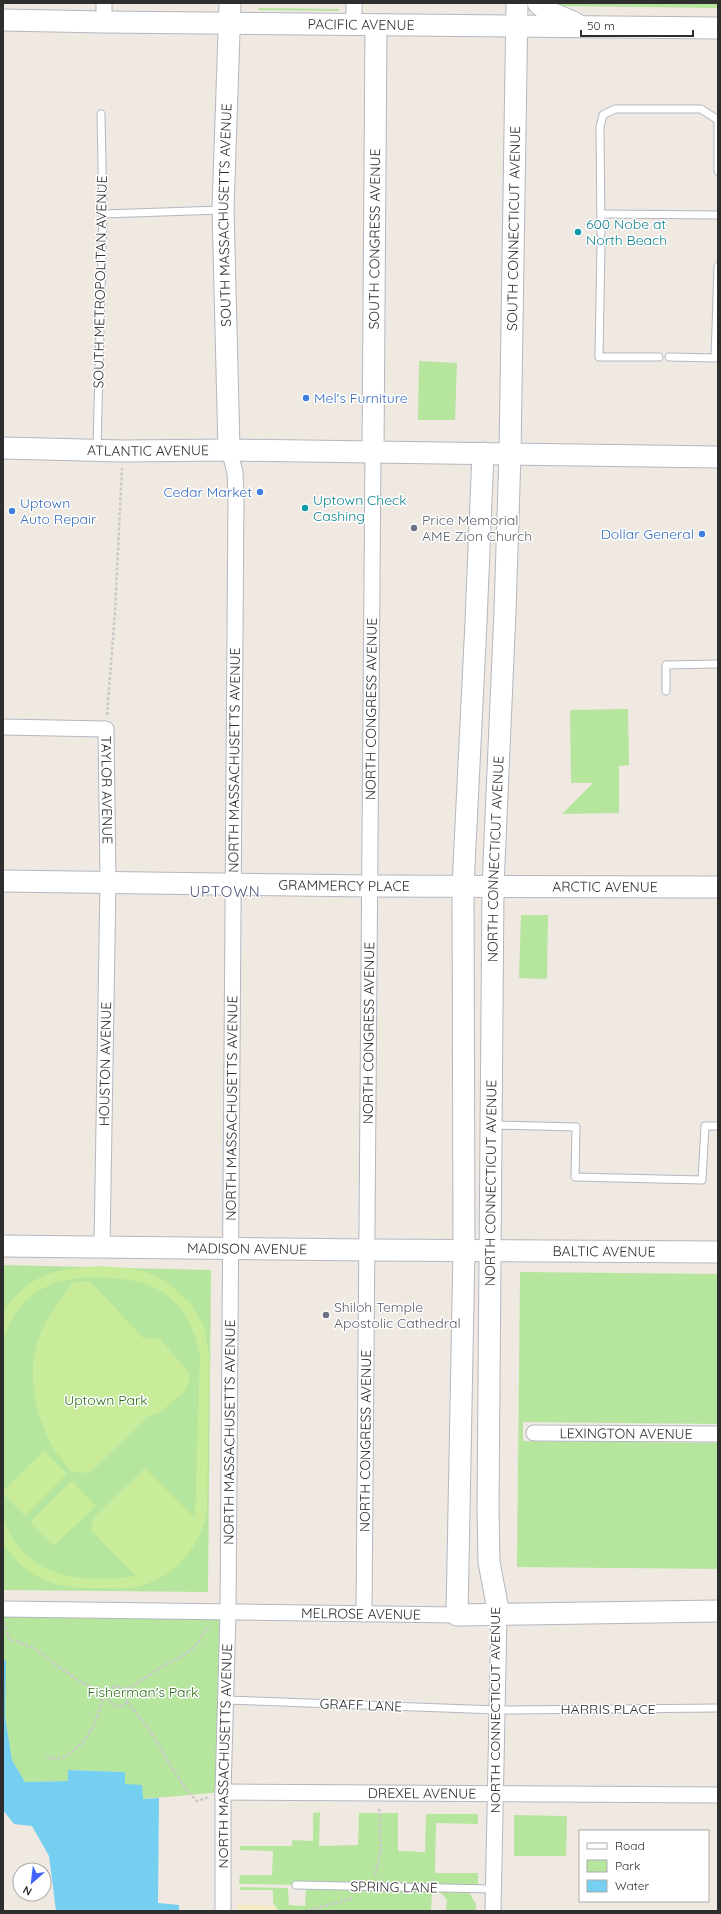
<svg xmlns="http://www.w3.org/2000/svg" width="721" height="1914" font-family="Quicksand,sans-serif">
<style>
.green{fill:#b6e59e}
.sand{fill:#f3ecc5}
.pitch{fill:#c9ec9a}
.water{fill:#75cff0}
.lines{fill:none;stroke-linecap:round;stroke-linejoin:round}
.lane-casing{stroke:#b4b7c1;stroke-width:9}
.street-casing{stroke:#b4b7c1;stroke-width:17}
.secondary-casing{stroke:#b4b7c1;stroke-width:23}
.path{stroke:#c9c9c9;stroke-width:2.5;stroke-dasharray:3 2;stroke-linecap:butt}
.lane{stroke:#fff;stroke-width:7}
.street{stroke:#fff;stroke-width:15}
.secondary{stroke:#fff;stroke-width:21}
.culture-dot{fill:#0f9aa8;stroke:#fff;stroke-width:1.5}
.shop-dot{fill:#3f7fe0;stroke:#fff;stroke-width:1.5}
.worship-dot{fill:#6b7280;stroke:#fff;stroke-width:1.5}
.labels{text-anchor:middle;stroke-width:3;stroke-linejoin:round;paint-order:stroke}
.street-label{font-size:14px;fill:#2e2e2e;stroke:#fff}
.culture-label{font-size:14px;fill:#0d838f;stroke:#fff;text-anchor:start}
.shop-label{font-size:14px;fill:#366cbe;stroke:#fff;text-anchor:start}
.worship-label{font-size:14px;fill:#5b616d;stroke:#fff;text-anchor:start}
.park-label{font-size:14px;fill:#2c6e1b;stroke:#fff}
.neighbourhood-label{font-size:15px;letter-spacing:1px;fill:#4d5680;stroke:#fff}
</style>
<rect width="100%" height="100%" fill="#efe9e1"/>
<g class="green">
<polygon points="555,3 718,3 718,8 560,6"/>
<polygon points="258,8 339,9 339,11 258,10"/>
<polygon points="419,361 457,363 455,420 418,420"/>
<polygon points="628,709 629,765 619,766 619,813 562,814 593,783 571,783 570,710"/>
<polygon points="521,915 548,915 547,979 519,978"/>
<polygon points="3,1265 211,1270 208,1592 3,1590"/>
<polygon points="520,1272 718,1274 718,1424 523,1422 523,1441 718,1443 718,1569 517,1567"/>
<polygon points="3,1609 228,1612 223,1792 143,1799 124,1784 125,1772 69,1770 68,1781 25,1782 12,1760 5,1716"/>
<polygon points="320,1812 319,1846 358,1845 359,1813 398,1813 398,1851 425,1852 426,1814 478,1814 478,1824 436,1823 435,1873 478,1873 478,1888 467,1889 476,1904 476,1911 446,1911 447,1900 441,1893 432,1894 431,1911 279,1911 273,1903 273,1890 240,1890 240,1887 288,1888 289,1905 305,1906 306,1885 239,1884 240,1875 272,1875 273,1851 240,1850 240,1846 292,1846 292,1840 313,1841 313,1813"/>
<polygon points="514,1815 567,1816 566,1856 514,1856"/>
</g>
<polygon class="sand" points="238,1904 275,1906 279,1911 238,1911"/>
<g class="pitch">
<path d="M99 1266 128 1268 149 1273 167 1282 192 1305 204 1326 209 1354 207 1512C199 1551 170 1582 130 1588 119 1589 108 1588 97 1588 77 1588 56 1587 38 1577 23 1569 13 1556 3 1544V1516C20 1577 82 1585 136 1576L91 1530 92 1520 145 1468 195 1518 200 1354C194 1328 184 1306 161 1291 146 1282 129 1279 111 1278 61 1273 16 1289 3 1342 3 1334 1 1323 3 1315 4 1308 11 1302 15 1297 39 1270 65 1269 99 1266Z"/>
<path d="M90 1281 143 1338 160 1339 189 1372V1383L185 1391 158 1414 148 1416 90 1473 72 1472C66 1465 60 1458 55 1451 34 1415 24 1367 43 1328 51 1311 62 1297 73 1282Z"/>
<polygon points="44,1451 67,1474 25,1516 3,1494 3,1491"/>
<polygon points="72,1481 96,1506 54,1546 30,1522"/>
</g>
<polygon class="water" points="3,1660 6,1660 5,1716 12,1760 25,1782 68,1781 68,1770 125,1772 125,1784 142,1785 143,1799 159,1798 158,1903 179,1905 179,1911 56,1911 49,1856 32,1826 14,1824 3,1810"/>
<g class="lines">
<defs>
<g id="lane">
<polyline points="103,214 221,210"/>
<polyline points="602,214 718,215"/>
<polyline points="601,234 600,127 603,115 615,109 701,109 718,120 718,171"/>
<polyline points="601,243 599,357 659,357"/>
<polyline points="669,357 715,358 718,266"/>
<polyline points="97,448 103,214 101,114"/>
<polyline points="666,691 666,665 718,664"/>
<polyline points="493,1125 576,1127 575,1177 702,1180 705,1126 718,1126"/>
<polyline points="226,1700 497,1710 718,1708"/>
<polyline points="296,1885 493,1889"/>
</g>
<g id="street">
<polyline points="104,22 104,3"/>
<polyline points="354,24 354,3"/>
<path id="s1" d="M3 727 106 729 108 881 102 1247"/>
<path id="s2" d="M534 1433 718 1434"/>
<path id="s3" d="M3 1609 457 1615"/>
<path id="s4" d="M364 1614 373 452"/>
<path id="s5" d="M223 1792 718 1795"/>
<path id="s6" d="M223 1911V1792L228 1612 236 496 235 472 229 450"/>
<polyline points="493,1911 499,1615"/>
</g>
<g id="secondary">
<polyline points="538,3 549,12 575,23"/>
<path id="s7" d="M3 20 104 22 718 28"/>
<path id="s8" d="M3 448 123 451 229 450 718 457"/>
<path id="s9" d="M229 450 223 209 230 3"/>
<path id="s10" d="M373 452 376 25"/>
<polyline points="483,453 476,622 463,886 464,1250 457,1615 718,1611"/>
<path id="s11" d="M3 881 370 886 718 887"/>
<path id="s12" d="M3 1246 368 1250 718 1252"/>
<path id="s13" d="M499 1615 489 1562 488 1510 493 886 505 611 510 454 517 3"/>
</g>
</defs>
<use href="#lane" class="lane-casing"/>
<use href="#street" class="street-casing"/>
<use href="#secondary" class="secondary-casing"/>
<g class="path">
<polyline points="107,715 115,612 122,468"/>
<path d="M4 1622 9 1639 32 1647 79 1681 103 1693 112 1704 120 1707 127 1702 128 1689 115 1686 103 1693C100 1718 87 1745 64 1757 59 1759 51 1758 45 1758"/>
<polyline points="128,1689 155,1671 187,1653 199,1642 204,1632 210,1627"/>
<path d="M127 1702C138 1715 149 1729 158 1744 170 1764 180 1784 197 1801L209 1797"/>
<polyline points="375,1876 381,1850 379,1807"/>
<polyline points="306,1911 353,1898"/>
</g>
<use href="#lane" class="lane"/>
<use href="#street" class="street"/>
<use href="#secondary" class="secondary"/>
</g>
<g class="culture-dot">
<circle cx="578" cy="232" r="4"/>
<circle cx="305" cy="508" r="4"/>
</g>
<g class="shop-dot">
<circle cx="306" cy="398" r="4"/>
<circle cx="260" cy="492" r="4"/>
<circle cx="12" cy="511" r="4"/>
<circle cx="702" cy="534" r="4"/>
</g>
<g class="worship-dot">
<circle cx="414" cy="528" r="4"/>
<circle cx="326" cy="1315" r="4"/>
</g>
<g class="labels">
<g class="street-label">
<text dy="5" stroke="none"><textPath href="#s7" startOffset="358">PACIFIC AVENUE</textPath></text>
<text dy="5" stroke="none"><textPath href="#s9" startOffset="235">SOUTH MASSACHUSETTS AVENUE</textPath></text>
<text dy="5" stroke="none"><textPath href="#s13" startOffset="1388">SOUTH CONNECTICUT AVENUE</textPath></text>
<text dy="5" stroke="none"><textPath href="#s10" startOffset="213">SOUTH CONGRESS AVENUE</textPath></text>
<text transform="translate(100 282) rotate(-89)" y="5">SOUTH METROPOLITAN AVENUE</text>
<text dy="5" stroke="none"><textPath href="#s8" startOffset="145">ATLANTIC AVENUE</textPath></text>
<text dy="5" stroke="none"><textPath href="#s4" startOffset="905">NORTH CONGRESS AVENUE</textPath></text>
<text dy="5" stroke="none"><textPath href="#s6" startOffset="1151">NORTH MASSACHUSETTS AVENUE</textPath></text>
<text dy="5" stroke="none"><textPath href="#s1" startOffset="164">TAYLOR AVENUE</textPath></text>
<text dy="5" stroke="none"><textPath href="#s13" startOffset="757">NORTH CONNECTICUT AVENUE</textPath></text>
<text dy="5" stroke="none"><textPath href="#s11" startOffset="341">GRAMMERCY PLACE</textPath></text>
<text dy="5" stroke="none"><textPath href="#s11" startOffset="602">ARCTIC AVENUE</textPath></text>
<text dy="5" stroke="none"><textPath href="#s4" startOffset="581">NORTH CONGRESS AVENUE</textPath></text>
<text transform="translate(105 1064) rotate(-89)" y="5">HOUSTON AVENUE</text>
<text dy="5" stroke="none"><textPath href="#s6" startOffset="803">NORTH MASSACHUSETTS AVENUE</textPath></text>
<text dy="5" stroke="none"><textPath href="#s13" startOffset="433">NORTH CONNECTICUT AVENUE</textPath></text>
<text dy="5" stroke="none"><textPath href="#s12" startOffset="244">MADISON AVENUE</textPath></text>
<text dy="5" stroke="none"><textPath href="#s12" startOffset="601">BALTIC AVENUE</textPath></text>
<text dy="5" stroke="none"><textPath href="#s6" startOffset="479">NORTH MASSACHUSETTS AVENUE</textPath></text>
<text dy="5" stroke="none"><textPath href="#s2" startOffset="92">LEXINGTON AVENUE</textPath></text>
<text dy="5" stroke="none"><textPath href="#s4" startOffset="173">NORTH CONGRESS AVENUE</textPath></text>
<text dy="5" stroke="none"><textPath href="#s3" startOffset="358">MELROSE AVENUE</textPath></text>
<text transform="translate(361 1705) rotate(2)" y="5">GRAFF LANE</text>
<text x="608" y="1714">HARRIS PLACE</text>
<text transform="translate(495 1710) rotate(-90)" y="5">NORTH CONNECTICUT AVENUE</text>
<text dy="5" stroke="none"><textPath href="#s6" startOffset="155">NORTH MASSACHUSETTS AVENUE</textPath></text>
<text dy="5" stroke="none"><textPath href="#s5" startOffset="199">DREXEL AVENUE</textPath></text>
<text transform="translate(394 1887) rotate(1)" y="5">SPRING LANE</text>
</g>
<g class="culture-label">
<text x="586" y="229">600 Nobe at<tspan x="586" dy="16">North Beach</tspan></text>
<text x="313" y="505">Uptown Check<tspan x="313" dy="16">Cashing</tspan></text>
</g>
<g class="shop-label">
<text x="314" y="403">Mel's Furniture</text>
<text x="252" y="497" text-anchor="end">Cedar Market</text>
<text x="20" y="508">Uptown<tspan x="20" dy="16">Auto Repair</tspan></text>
<text x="694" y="539" text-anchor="end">Dollar General</text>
</g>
<g class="worship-label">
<text x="422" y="525">Price Memorial<tspan x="422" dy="16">AME Zion Church</tspan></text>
<text x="334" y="1312">Shiloh Temple<tspan x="334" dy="16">Apostolic Cathedral</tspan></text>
</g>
<g class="park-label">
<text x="106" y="1405">Uptown Park</text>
<text x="143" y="1697">Fisherman's Park</text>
</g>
<g class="neighbourhood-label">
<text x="225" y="897">UPTOWN</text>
</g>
</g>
<rect width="721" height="1914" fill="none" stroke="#2e2e2e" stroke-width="8"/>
<rect x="579" y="1830" width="130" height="72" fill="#ffffff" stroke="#ababab"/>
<rect x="587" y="1843" width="20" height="6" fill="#ffffff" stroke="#ababab"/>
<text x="615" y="1850" font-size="12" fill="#2e2e2e">Road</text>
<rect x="587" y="1860" width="20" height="12" fill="#b6e59e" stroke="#ababab"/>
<text x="615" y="1870" font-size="12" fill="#2e2e2e">Park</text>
<rect x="587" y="1880" width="20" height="12" fill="#75cff0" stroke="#ababab"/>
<text x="615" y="1890" font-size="12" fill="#2e2e2e">Water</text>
<g transform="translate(32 1882) rotate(208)"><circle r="19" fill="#ffffff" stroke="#ababab"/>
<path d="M0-3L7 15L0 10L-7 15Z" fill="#4264fb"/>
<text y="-6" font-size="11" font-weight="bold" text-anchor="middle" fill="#2e2e2e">N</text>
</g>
<path d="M581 30v6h112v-6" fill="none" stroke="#2e2e2e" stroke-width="2"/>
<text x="587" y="30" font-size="12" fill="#2e2e2e" stroke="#ffffff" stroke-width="3" paint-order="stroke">50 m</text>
</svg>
